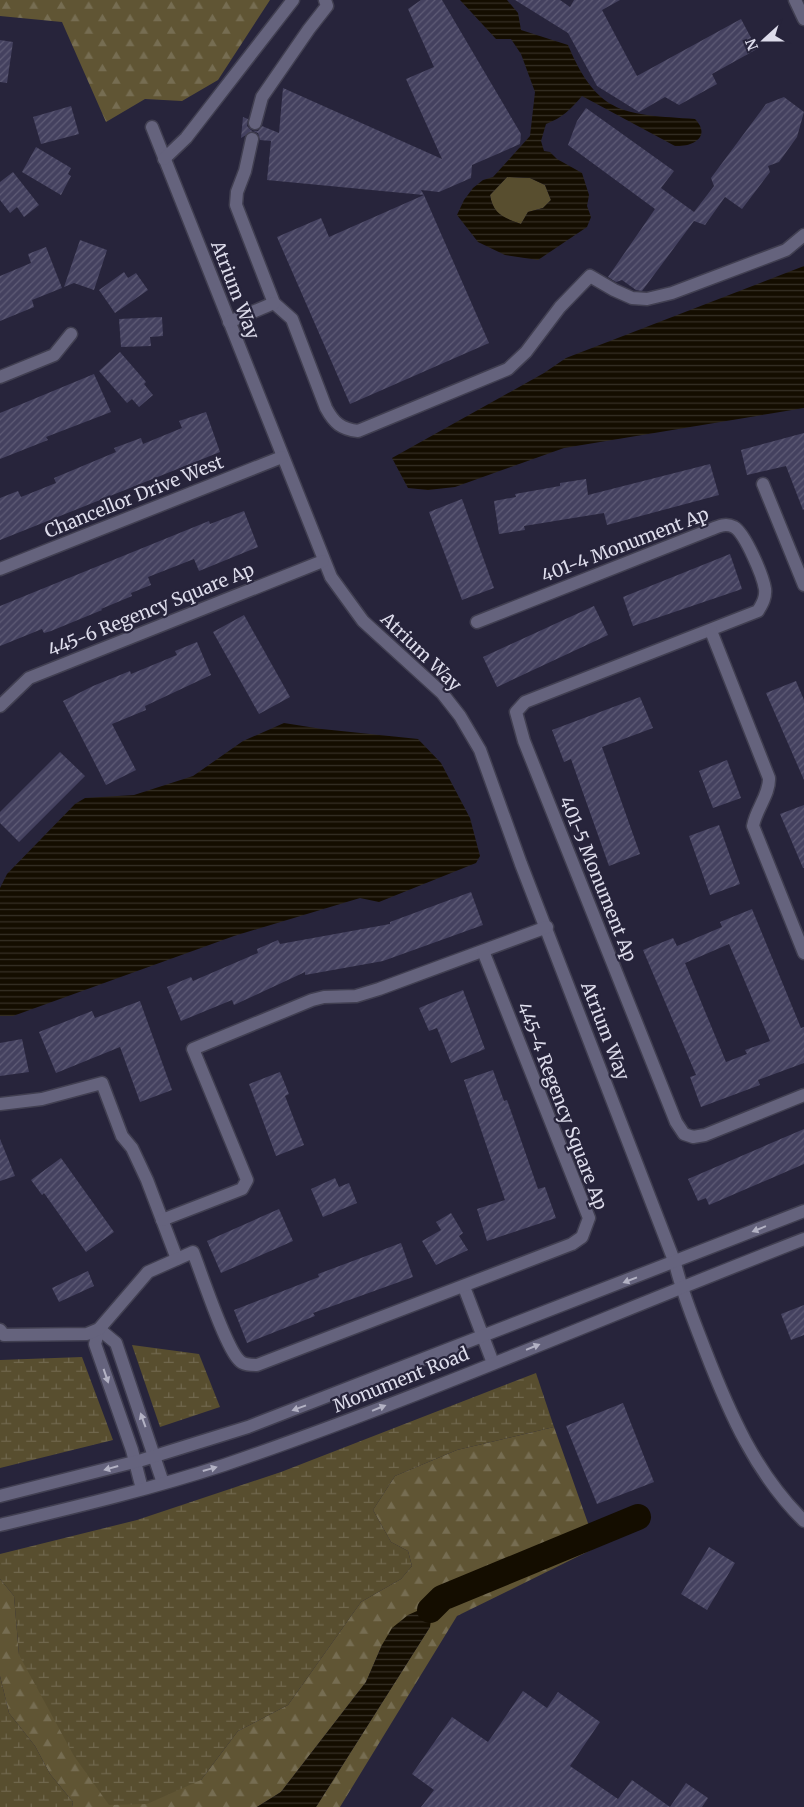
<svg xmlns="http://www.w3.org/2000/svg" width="804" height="1807" font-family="Merriweather,serif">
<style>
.grass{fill:#584e2f}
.forest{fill:url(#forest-firs)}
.wetland{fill:url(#wetland-marsh)}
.water{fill:url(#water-rules);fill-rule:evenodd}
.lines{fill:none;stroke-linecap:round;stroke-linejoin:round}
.river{stroke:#140d00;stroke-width:26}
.building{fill:url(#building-hatch);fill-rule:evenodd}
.minor-casing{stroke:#413f51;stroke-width:15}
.tertiary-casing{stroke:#413f51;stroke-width:15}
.secondary-casing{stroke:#413f51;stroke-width:15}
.minor{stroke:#65637d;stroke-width:12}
.tertiary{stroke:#65637d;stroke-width:12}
.secondary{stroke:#65637d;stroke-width:12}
.oneway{fill:#b3b2c4}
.labels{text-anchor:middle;stroke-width:4.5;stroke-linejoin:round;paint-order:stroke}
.street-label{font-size:18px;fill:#dddceb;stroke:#27243b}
</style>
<defs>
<pattern id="forest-firs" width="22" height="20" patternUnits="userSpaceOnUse" patternTransform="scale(1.25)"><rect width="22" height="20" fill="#605534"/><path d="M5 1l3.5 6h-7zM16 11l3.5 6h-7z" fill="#766d52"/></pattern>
<pattern id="wetland-marsh" width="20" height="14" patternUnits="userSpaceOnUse" patternTransform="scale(1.25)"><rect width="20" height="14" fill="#584e2f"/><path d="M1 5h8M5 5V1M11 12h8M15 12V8" fill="none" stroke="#70674d"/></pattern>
<pattern id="water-rules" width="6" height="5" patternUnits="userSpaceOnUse" patternTransform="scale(1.25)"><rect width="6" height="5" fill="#140d00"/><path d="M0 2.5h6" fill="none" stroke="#363025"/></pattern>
<pattern id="building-hatch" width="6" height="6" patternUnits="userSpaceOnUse" patternTransform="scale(1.25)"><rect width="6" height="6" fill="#44415f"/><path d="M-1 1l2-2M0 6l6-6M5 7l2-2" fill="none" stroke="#5f5c76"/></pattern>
</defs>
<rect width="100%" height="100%" fill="#27243b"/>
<path class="grass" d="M507 177 530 178 545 185 551 200 543 208 528 212 521 224C504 218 493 215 490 195Z"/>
<g class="forest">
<polygon points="0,0 270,0 218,80 182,101 145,99 106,122 62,22 0,16"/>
<polygon points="554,1427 595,1543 591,1550 457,1616 340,1807 316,1807 430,1627 382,1645 366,1682 281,1792 257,1807 72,1807 73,1802 50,1774 35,1746 9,1713 0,1676 0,1579 14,1596 19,1655 201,1780 238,1731 288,1705 361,1602 401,1579 412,1566 408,1551 391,1542 373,1510 395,1476 457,1450"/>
</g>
<g class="wetland">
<polygon points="132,1345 199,1354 220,1407 160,1427"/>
<polygon points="82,1357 113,1440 0,1468 0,1360"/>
<polygon points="536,1373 554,1427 457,1450 395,1476 373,1510 391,1542 408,1551 412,1566 401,1579 361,1602 288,1705 238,1731 201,1780 147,1804 109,1805 74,1756 19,1655 14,1596 0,1579 0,1554 137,1520 281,1472"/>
<polygon points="0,1676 9,1713 35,1746 50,1774 73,1802 72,1807 0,1807"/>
</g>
<g class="water">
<path d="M460 0H507L518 13 521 30 568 45C598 117 626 114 695 119 712 137 692 147 675 146L582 96C571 109 562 118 546 124L541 141 544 151 550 152 557 159 582 173 589 195 587 206 591 217 587 227 538 260 505 255 478 242 457 215 464 200 473 188 483 180 493 177 530 136 535 92 521 54 511 39H496ZM507 177 530 178 545 185 551 200 543 208 528 212 521 224C504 218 493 214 490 195Z"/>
<polygon points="804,266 804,408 564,448 455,487 428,490 408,488 392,458 544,373 566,358"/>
<polygon points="284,723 322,729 418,739 441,763 470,818 480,856 476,863 379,902 360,898 234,936 13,1016 0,1016 0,888 7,874 75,804 85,798 134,795 193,776 243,741"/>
<polygon points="426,1607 432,1613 430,1627 316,1807 257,1807 281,1792 366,1682 382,1645 392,1628 408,1615"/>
</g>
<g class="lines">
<polyline class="river" points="430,1610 442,1598 638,1517"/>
</g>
<g class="building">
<polygon points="421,0 442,0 521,134 520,144 472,165 471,178 439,192 421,190 424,195 267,180 271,141 260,140 258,133 253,131 241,138 243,117 248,119 247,126 252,131 258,131 262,126 279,133 283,88 442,159 406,79 434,67 408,9"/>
<polygon points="515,0 560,0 570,7 574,0 620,0 602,10 637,76 741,19 757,49 712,74 717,84 679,105 665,97 639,112 597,86 568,33"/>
<polygon points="0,40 13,42 7,83 0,82"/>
<polygon points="784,97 804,112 797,137 779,162 768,166 770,172 742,209 725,197 705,225 694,221 642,291 636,290 622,280 616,282 608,277 655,209 568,145 577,121 586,108 674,171 661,188 694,212 714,186 711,178 766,104"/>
<polygon points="71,106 79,134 41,144 33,117"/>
<polygon points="36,147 71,168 68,174 71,176 61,195 22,172"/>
<polygon points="13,172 39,205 24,217 17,207 10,213 0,200 0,182"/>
<polygon points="424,195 489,343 350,404 277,237 321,218 329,237"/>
<polygon points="80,240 107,250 94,290 74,283 64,287"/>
<polygon points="46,247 62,288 32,300 34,307 0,321 0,276 31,263 28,254"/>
<polygon points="124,272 128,278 136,273 148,290 115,313 99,290"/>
<polygon points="162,317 163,336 150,337 151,346 121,347 119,319"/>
<polygon points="120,352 146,382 144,384 153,395 139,407 132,399 127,403 99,371"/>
<polygon points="94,374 111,412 46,437 48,440 0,459 0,413"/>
<polygon points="206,412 220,452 0,540 0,498 18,491 21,497 56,483 54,478 116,452 114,448 141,438 143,444 182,428 179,421"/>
<polygon points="804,433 804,509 803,510 786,466 747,475 741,450"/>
<polygon points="710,464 719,495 607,525 604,513 524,526 525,530 499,534 494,501 516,497 515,494 560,486 560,483 586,479 588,495"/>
<polygon points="462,499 494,588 462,600 429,512"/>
<polygon points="244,511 258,547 199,571 194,559 148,577 151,585 131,593 132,596 101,609 102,610 51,631 44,633 42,629 0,646 0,606 209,521 210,524"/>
<polygon points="730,554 742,589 633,626 623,597"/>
<polygon points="594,606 608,635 497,687 483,657"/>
<polygon points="244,615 290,697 259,714 213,632"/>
<polygon points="197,642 211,675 145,706 146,710 112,724 136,770 106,785 63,701 93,686 130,671 131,674 177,655 175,651"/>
<polygon points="796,681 804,700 804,780 766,693"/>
<polygon points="640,697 653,728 602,747 640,854 609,866 571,759 564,762 552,730"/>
<polygon points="60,752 85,776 19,842 0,823 0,812"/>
<polygon points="727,760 741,798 713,808 699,771"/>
<polygon points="804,805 804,868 803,868 780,814"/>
<polygon points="719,825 740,884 710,895 689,836"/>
<polygon points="471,892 483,925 383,961 305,975 305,972 234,1005 232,1000 181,1021 167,987 191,977 193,981 258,953 257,949 278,940 280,944 390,924 390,922"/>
<path d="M752 909 801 1028 804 1027V1063L758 1080 760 1085 701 1107 690 1077 696 1075 643 950 673 938 677 946 722 927 720 922ZM729 944 770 1041 745 1050 747 1054 726 1062 685 963Z"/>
<polygon points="463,990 485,1049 451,1063 437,1028 429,1031 419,1008"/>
<polygon points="140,1001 172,1090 140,1102 120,1047 56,1073 39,1032 92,1011 95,1018"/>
<polygon points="22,1039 29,1072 0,1076 0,1043"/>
<polygon points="493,1070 504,1101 507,1100 538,1189 545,1187 556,1218 487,1241 477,1209 505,1200 464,1080"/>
<polygon points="280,1072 289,1094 285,1096 304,1145 276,1156 249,1084"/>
<polygon points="804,1129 804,1164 709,1205 706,1198 698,1201 688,1179"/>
<polygon points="0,1139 15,1176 0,1181"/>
<polygon points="61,1158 114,1232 86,1252 44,1193 42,1195 31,1180"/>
<polygon points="335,1178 339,1187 349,1183 357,1203 323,1217 311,1189"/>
<polygon points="279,1209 293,1241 221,1273 207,1241"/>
<polygon points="451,1213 463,1233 459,1236 468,1250 436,1265 422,1241 441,1230 436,1222"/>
<polygon points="401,1243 413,1277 313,1313 315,1316 247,1343 234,1310 319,1277 318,1274"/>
<polygon points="88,1271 94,1286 59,1302 52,1288"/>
<polygon points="804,1305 804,1335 791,1340 781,1314"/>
<polygon points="623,1403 654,1482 597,1504 566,1426"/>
<polygon points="709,1547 735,1563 707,1610 681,1594"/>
<polygon points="523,1691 547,1708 558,1692 600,1722 570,1766 618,1799 632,1780 670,1807 686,1783 708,1798 702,1807 421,1807 434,1790 412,1774 452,1717 488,1742"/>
</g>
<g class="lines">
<defs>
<g id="minor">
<polyline points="795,0 804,19"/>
<polyline points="255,123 262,97 309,29 327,6 325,0"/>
<polyline points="152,127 331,577 363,621 442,693 460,716 480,750 521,864 675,1263"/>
<path d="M252 139 245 171 237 192 236 205 274 303 292 319 326 408C334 423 341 429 358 431L508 369 526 352 560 307 590 276 614 290 632 298 647 299 672 293 786 250 804 235"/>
<polyline points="164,159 186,138 293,0"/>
<polyline points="229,322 274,303"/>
<polyline points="0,377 54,355 71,334"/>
<polyline points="763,484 804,585"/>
<polyline points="0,569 282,457"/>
<path d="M477 622 712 529C719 526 726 523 734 527 745 533 763 576 765 589 766 598 762 604 758 611L525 702 516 712 524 741 676 1122 684 1134 693 1137 705 1135 804 1095"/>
<path d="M711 631 769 778C770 794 756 809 753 826L804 953"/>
<polyline points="0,706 29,678 323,561"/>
<polyline points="0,1104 42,1099 102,1083 122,1136 132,1148 147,1180 177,1259"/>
<polyline points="162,1220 242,1189 247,1180 193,1049 312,1000 324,997 356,996 379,989 547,927"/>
<polyline points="464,1287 493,1363"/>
<polyline points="99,1329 116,1343 163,1483"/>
<polyline points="99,1329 95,1344 132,1450 142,1489"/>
<path d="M0 1330 4 1335 87 1334 99 1329 148 1272 193 1252C202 1275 225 1346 239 1360 243 1365 251 1365 257 1365L572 1244 582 1237 589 1218 483 951"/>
</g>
<path id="tertiary" d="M675 1263C682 1293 694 1321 705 1350 729 1412 755 1473 804 1521"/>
<g id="secondary">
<polyline points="0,1496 142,1460 248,1427 804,1211"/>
<path d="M0 1525C75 1507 151 1489 224 1465 420 1398 611 1314 804 1239"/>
</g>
</defs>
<use href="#minor" class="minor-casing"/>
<use href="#tertiary" class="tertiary-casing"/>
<use href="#secondary" class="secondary-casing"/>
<use href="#minor" class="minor"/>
<use href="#tertiary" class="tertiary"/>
<use href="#secondary" class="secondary"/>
</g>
<defs><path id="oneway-solid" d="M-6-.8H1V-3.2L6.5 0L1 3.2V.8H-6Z" transform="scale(1.25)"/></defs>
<g class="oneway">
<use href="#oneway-solid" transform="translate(759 1229) rotate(158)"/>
<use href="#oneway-solid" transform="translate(630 1280) rotate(159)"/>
<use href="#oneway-solid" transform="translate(533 1347) rotate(-22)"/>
<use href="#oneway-solid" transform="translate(106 1376) rotate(71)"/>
<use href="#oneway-solid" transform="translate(299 1408) rotate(160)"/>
<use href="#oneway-solid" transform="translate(379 1408) rotate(-22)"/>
<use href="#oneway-solid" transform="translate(143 1420) rotate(-110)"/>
<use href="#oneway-solid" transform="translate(111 1468) rotate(164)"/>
<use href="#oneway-solid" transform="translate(210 1469) rotate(-16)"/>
</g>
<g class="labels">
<g class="street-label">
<text transform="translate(235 290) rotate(69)" y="6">Atrium Way</text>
<text transform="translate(134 497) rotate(-22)" y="6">Chancellor Drive West</text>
<text transform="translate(625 545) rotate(-21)" y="6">401-4 Monument Ap</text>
<text transform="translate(151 610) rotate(-22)" y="6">445-6 Regency Square Ap</text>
<text transform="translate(421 652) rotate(44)" y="6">Atrium Way</text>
<text transform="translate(598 879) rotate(68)" y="6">401-5 Monument Ap</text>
<text transform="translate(605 1031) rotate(69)" y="6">Atrium Way</text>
<text transform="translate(562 1106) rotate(69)" y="6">445-4 Regency Square Ap</text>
<text transform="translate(401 1380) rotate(-22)" y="6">Monument Road</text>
</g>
</g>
<g transform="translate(764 40) rotate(249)" stroke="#27243b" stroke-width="4" paint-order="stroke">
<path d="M0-4L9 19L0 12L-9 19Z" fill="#dddceb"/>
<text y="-8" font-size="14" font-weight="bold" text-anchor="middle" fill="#dddceb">N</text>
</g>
</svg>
